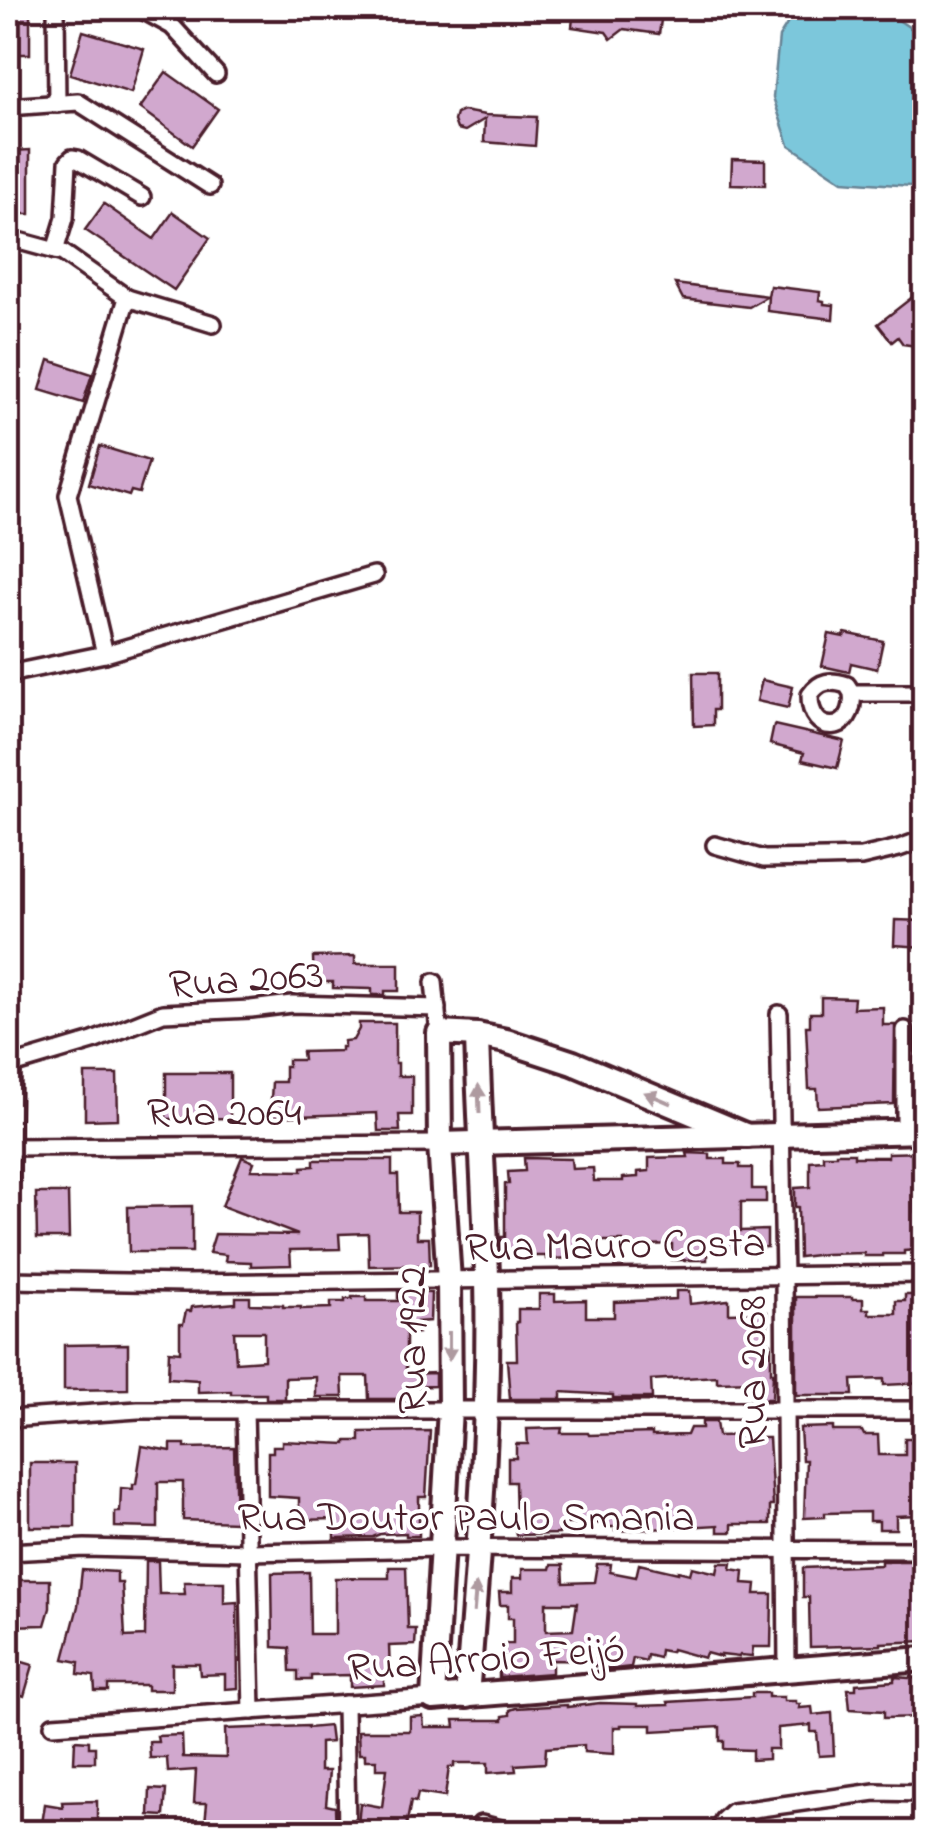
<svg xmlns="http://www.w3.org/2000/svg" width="932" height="1840" font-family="'Indie Flower',sans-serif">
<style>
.water{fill:#7cc7db;stroke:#688495;stroke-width:2.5}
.building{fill:#d1a8ce;stroke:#4a1f2b;stroke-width:2.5;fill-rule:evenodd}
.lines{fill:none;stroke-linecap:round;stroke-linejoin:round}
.street-casing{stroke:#4a1f2b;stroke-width:22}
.secondary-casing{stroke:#4a1f2b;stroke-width:30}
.street{stroke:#fff;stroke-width:15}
.secondary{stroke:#fff;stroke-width:22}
.oneway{fill:#ae9aa0}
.labels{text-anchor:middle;stroke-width:8;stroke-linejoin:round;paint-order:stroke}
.street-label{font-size:42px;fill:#4a1f2b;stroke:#fff}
</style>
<rect width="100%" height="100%" fill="#fff"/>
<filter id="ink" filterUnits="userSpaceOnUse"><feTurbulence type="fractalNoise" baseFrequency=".01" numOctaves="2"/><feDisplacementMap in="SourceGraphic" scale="20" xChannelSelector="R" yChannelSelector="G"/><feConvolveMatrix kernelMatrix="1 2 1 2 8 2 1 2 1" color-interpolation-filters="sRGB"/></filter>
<g filter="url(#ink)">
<polygon class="water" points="797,8 880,8 924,37 924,187 843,181 789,145 773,97 779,37"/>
<g class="building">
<polygon points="8,8 30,8 30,54 15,54 15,48 8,48"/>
<polygon points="574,8 627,8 662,13 659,34 624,29 611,39 606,32 572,27"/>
<polygon points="83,31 144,49 131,93 70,74"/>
<polygon points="166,72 218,109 192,146 140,108"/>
<polygon points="463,111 485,115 537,117 535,146 484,142 485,119 465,131 457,129 454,121 456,114"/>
<polygon points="30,150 30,214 16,214 15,208 8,208 8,157 15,157 14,151"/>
<polygon points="732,159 765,160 765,185 731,184"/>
<polygon points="104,204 154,239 173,212 210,238 174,290 85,230"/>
<polygon points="675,284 768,296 770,286 820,292 819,300 824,301 824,304 834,305 833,319 767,311 768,296 749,307 683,299"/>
<polygon points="924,288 924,347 903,344 898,337 892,342 878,324"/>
<polygon points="49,360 92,374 83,403 40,390"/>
<polygon points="100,446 149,461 139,493 131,491 129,496 89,484"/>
<polygon points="845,633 883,641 877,669 851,663 849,672 822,666 829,634 844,637"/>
<polygon points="693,673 717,673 717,710 713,710 713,725 694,726"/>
<polygon points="762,680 793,687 788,708 757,701"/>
<polygon points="774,725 844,741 837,768 802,760 804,753 770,744"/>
<polygon points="895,920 924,921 924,947 894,945"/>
<polygon points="355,956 355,964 399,964 399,991 385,991 385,995 372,995 372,989 333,988 333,982 314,982 313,957"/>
<polygon points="821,997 854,998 853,1008 883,1007 883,1025 895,1025 894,1104 818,1107 817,1089 809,1089 806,1026 810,1026 810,1013 821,1013"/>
<polygon points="359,1023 395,1023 395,1063 398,1063 398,1076 412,1076 412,1115 399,1115 400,1131 378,1131 377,1113 270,1117 272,1082 285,1082 285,1066 288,1066 288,1060 303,1060 302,1052 341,1051 341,1047 344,1047 344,1041 353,1040 359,1029"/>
<polygon points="166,1073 230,1073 230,1118 166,1119"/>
<polygon points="85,1074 117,1074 118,1119 85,1120"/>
<polygon points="924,1152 924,1184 914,1184 915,1212 924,1212 924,1245 916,1245 916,1250 904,1251 904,1254 883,1254 883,1256 864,1256 864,1253 825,1254 799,1257 798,1207 795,1207 795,1188 810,1187 810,1161 823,1160 823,1155 836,1155 836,1153 854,1153 854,1157 888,1157 888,1153"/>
<polygon points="687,1153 710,1154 710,1159 726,1159 726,1164 740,1164 740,1168 752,1168 752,1189 766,1189 766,1202 741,1202 741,1231 767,1230 767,1247 707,1249 707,1260 672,1260 672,1244 624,1246 623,1241 596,1241 597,1247 580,1247 580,1258 546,1259 546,1256 529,1256 529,1251 501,1251 501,1237 505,1237 505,1184 509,1184 508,1172 525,1171 524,1158 571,1159 572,1169 593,1168 594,1181 623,1181 623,1178 638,1177 638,1172 649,1171 649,1158 688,1157"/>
<polygon points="242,1157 254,1162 251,1170 302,1171 302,1167 314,1166 314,1160 392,1160 392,1175 398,1175 399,1212 417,1212 417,1238 429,1238 430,1265 369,1266 368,1233 339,1234 340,1249 290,1250 291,1265 251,1266 251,1262 225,1261 226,1255 209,1253 215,1234 298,1235 222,1206"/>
<polygon points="36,1193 68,1193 69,1238 37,1238"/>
<polygon points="192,1206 192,1252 129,1252 128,1207"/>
<polygon points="676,1291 689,1291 690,1304 729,1300 729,1313 767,1312 768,1343 771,1343 771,1372 773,1372 772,1399 756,1399 756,1381 717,1382 717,1376 651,1380 652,1398 613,1398 613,1395 561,1392 561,1399 510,1399 507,1360 517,1360 516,1322 518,1322 518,1309 539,1309 539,1294 555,1294 555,1301 586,1300 586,1317 614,1317 614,1302 676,1299"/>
<path d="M398 1292 431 1293 430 1321 417 1322 418 1333 406 1334V1374L435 1373V1386L406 1387V1399H369L368 1376H342L343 1397H316V1377L285 1378V1399H266V1394H231V1391L198 1392V1380L168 1378 169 1351 180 1352V1324H183L186 1311H191L192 1307 236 1303V1297H250V1304L283 1305V1307H301V1309L331 1308V1302H345V1299H352V1297H366V1301H398ZM234 1332H264V1360L236 1362Z"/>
<polygon points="905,1295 918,1295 918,1300 924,1300 924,1383 884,1385 884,1379 852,1380 853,1395 796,1395 796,1297 852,1297 852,1299 863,1299 863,1309 869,1309 869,1314 896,1314 896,1301 905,1301"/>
<polygon points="128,1344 128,1389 64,1390 64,1345"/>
<polygon points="702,1422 716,1422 718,1436 756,1435 756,1438 769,1438 773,1506 770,1506 770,1524 732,1524 732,1532 718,1532 718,1525 615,1531 615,1527 602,1527 602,1523 563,1524 563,1528 559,1528 559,1534 516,1535 514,1522 516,1521 515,1482 508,1482 508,1458 516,1458 516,1444 528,1444 527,1429 562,1428 561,1433 588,1433 589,1435 652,1433 652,1436 687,1435 690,1428 702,1428"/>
<polygon points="833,1427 833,1431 862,1431 864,1435 878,1435 879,1455 905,1455 905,1438 924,1438 924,1512 919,1512 918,1515 896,1516 896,1529 879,1529 879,1521 869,1521 869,1512 825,1513 825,1517 804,1518 806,1460 802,1460 800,1428"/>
<polygon points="430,1431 426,1497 419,1497 419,1536 406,1536 406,1533 380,1534 373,1537 335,1538 335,1519 299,1520 299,1498 268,1496 268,1452 273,1452 273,1446 282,1446 282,1441 346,1444 346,1441 360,1441 360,1432"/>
<polygon points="171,1444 185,1444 185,1448 234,1447 236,1522 183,1520 183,1482 158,1482 158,1528 115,1527 115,1512 120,1512 121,1488 133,1489 133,1484 136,1484 142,1446 171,1451"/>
<rect x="30" y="1463" width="45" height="64"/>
<polygon points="146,1561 158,1561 159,1594 185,1594 184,1582 224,1582 224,1603 237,1602 238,1688 225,1689 225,1674 200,1675 199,1664 172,1664 172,1690 147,1690 147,1685 108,1685 108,1691 95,1691 94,1676 78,1674 79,1662 64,1659 78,1606 82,1570 117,1572 117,1583 122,1583 125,1637 145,1636"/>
<polygon points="881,1561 924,1561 924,1641 881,1643 881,1645 810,1647 809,1597 803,1597 803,1568 881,1565"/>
<path d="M719 1563H732L731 1569 744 1571 743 1583 756 1584 755 1594H772L771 1647H753L752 1656 740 1655 739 1657 721 1655V1657L706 1653 704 1658 672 1649 671 1652 660 1650 659 1658 647 1655 646 1661 633 1658 631 1667 614 1669 592 1666V1661L552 1660V1673L499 1677V1659H504V1644H513V1618H508V1605H500L499 1592H512V1578H522V1569H550L551 1565H563L564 1583 594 1582 597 1564H611L610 1572 636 1577 639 1564 678 1573V1571L690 1574 692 1567 717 1573ZM546 1603H577L573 1630 546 1631Z"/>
<polygon points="389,1567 406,1567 408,1629 416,1629 415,1645 389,1646 390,1672 384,1673 384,1685 350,1687 350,1675 311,1676 311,1680 298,1680 298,1671 290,1671 289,1648 273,1647 272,1573 309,1572 310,1634 335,1634 335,1578 389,1578"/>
<polygon points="8,1580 50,1580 50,1608 45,1625 8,1626"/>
<polygon points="19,1661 33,1665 24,1696 10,1691 11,1685 8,1684 8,1664 17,1667"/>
<polygon points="894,1677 924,1679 924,1717 884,1718 884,1711 850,1709 848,1689 856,1689 856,1684 894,1681"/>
<polygon points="752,1693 768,1693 768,1697 784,1697 784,1701 796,1701 796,1704 800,1704 799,1708 812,1707 813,1715 832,1713 834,1755 819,1756 817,1732 811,1732 811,1725 778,1728 778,1749 768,1749 768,1759 752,1760 752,1750 724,1749 724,1741 720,1741 720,1727 652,1731 652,1725 621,1725 621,1727 614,1727 614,1754 584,1752 584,1745 546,1748 545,1763 515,1765 516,1771 488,1773 488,1763 454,1763 454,1767 449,1767 445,1797 418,1793 416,1802 411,1801 405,1832 383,1832 358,1826 360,1803 382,1807 387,1769 376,1769 376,1760 365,1760 365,1754 359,1754 358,1731 410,1731 410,1717 423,1716 424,1727 455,1727 454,1720 503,1720 503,1716 510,1715 510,1710 516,1708 567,1705 567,1707 600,1703 637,1704 637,1706 669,1705 668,1702 752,1697"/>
<polygon points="308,1726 308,1728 329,1726 331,1742 320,1743 320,1771 329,1771 326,1805 335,1807 336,1832 215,1832 215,1824 205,1823 207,1803 194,1803 196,1770 168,1772 167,1758 150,1758 149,1742 158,1742 157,1736 182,1735 183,1757 226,1758 225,1729"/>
<polygon points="75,1740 89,1741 89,1747 95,1747 95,1762 74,1762"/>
<polygon points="150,1789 166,1790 164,1816 149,1815"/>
<polygon points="97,1801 97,1829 63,1829 63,1828 42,1824 45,1804 63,1807 62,1802"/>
</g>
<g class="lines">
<defs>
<g id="street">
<polyline points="56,8 57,104"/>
<polyline points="139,8 172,26 216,74"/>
<polyline points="8,107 78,102 210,186"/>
<polyline points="8,238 63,253 127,298 213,324"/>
<polyline points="55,251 65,218 68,162 72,158 78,159 142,197"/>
<polyline points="105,654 68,495 127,298"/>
<polyline points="8,674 105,654 374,575"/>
<path d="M852 693C857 734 809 738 810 695 820 680 831 680 847 685L852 693H924"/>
<polyline points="715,845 764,859 825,858 861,857 899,848 924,839"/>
<polyline points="434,982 439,1033"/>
<polyline points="779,1014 784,1276 787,1669"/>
<polyline points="905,1030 905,1131"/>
<polyline points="8,1064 12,1065 93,1041 163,1013 251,1009 292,1004 437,1008"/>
<polyline points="8,1147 440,1144"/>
<polyline points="8,1280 186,1283 924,1274"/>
<polyline points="8,1284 12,1065"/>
<polyline points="245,1410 252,1711"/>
<polyline points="8,1419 138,1410 924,1410"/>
<polyline points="8,1552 85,1548 248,1552 441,1548 924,1550"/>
<polyline points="345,1704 347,1832"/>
<polyline points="53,1725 433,1698"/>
<polyline points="481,1824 513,1832"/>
<polyline points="719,1832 723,1820 732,1812 875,1792 924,1793"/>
</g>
<g id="secondary">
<polyline points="747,1136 573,1063 506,1041 477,1035 439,1033 440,1144 449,1281 450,1409 433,1698 924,1659"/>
<polyline points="440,1144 924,1131"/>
<path d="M467 1696C478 1557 490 1417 487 1278 485 1197 479 1116 477 1035"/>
</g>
</defs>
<use href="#street" class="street-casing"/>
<use href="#secondary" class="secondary-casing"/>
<use href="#street" class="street"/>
<use href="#secondary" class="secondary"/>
</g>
<defs><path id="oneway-solid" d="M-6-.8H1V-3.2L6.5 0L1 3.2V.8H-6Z" transform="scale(2.5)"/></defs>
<g class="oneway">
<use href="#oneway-solid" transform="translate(658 1098) rotate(-157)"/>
<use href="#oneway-solid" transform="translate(479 1099) rotate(-92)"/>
<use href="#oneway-solid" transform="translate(449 1346) rotate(90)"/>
<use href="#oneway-solid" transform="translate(475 1598) rotate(-85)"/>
</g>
</g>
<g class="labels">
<g class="street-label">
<text transform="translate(246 977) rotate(-4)" y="15">Rua 2063</text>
<text x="224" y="1125">Rua 2064</text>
<text transform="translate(615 1243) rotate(-1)" y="15">Rua Mauro Costa</text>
<text transform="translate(410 1340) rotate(-90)" y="15">Rua 1922</text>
<text transform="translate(750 1372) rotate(-90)" y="15">Rua 2068</text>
<text x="466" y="1530">Rua Doutor Paulo Smania</text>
<text transform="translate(486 1656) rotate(-4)" y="15">Rua Arroio Feijó</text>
</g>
</g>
<rect width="932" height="1840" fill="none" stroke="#fff" stroke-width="40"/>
<rect x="20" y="20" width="892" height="1800" fill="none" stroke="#4a1f2b" stroke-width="4" filter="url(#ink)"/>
</svg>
